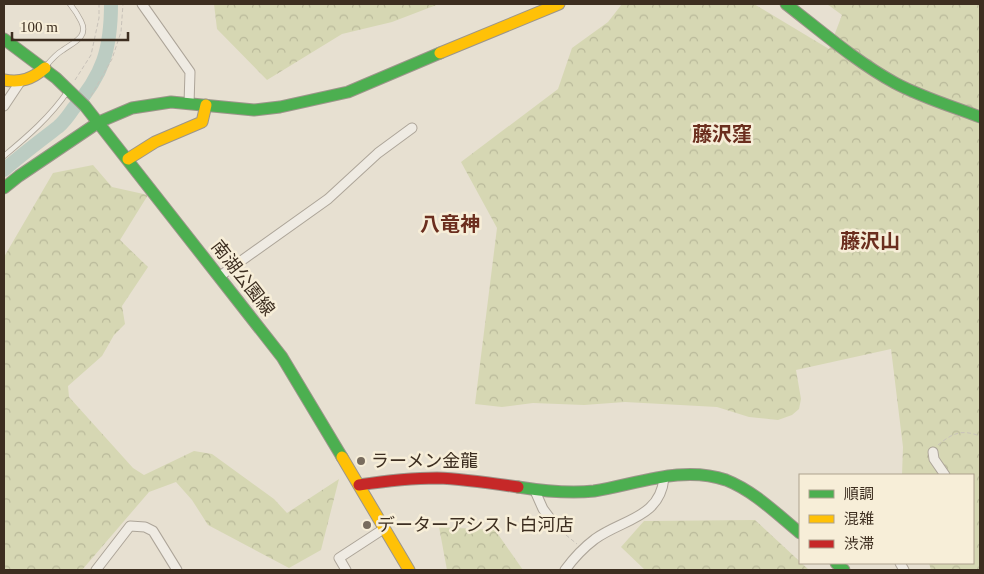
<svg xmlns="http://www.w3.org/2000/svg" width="984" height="574" font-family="'Times New Roman','Noto Sans JP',serif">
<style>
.forest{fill:url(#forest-crowns)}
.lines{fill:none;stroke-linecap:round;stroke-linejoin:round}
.river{stroke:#bcccc2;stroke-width:14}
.lane-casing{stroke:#ada599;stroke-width:6}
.street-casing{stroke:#ada599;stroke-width:11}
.fast-casing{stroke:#9c958a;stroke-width:13}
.slow-casing{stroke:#9c958a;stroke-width:13}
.jam-casing{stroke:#9c958a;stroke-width:13}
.path{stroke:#c8c2b9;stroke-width:1;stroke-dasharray:4 2.5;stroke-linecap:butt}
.lane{stroke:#efebe3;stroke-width:4.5}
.street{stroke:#efebe3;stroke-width:9}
.fast{stroke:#4caf50;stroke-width:11}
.slow{stroke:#ffc107;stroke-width:11}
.jam{stroke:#c62828;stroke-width:11}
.poi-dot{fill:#786c5e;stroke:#f7eed8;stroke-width:2}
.labels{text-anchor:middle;stroke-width:5;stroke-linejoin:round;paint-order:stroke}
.street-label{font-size:18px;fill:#3d2e20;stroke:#f7eed8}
.poi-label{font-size:18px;fill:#3d2e20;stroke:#f7eed8;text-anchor:start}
.quarter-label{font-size:20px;font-weight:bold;fill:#6b2e1e;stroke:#f7eed8}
</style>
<defs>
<pattern id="forest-crowns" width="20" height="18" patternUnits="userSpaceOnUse" patternTransform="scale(1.25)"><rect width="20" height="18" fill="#d6d7b3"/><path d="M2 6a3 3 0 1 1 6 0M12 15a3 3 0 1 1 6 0" fill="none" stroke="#b9b99a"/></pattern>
</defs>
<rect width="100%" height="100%" fill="#e7e0d1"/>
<g class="forest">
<polygon points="214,4 439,4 392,22 342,34 267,80 217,29"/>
<polygon points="622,4 754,4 829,49 842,15 827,4 980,4 980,570 931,570 929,563 973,563 973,475 902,475 903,447 891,349 796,370 801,399 799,409 792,415 778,420 749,417 717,407 625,402 584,405 533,403 502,407 475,404 497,228 461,162 558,89 572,48 608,22"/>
<polygon points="93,165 112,187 148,195 120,240 148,267 122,306 125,324 114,335 102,356 68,386 69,397 133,468 144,475 194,451 212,454 274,499 287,513 339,479 321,550 289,568 208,525 192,500 176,482 149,492 82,570 4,570 4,257 53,173"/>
<polygon points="755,520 809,570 645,570 621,547 644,521"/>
<polygon points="439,527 495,530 523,570 447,570"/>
</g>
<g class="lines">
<path class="river" d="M4 170C21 155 40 141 58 127 64 122 69 115 73 109 103 75 111 49 111 4"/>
<defs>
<g id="lane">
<path d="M46 66C51 60 56 54 63 50 74 42 89 37 81 21 78 15 74 9 70 4"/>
<path d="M4 156C28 136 50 117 68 91"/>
</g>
<g id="street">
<polyline points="142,4 190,72 189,104"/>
<polyline points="4,106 20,82"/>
<polyline points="220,276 328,199 378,153 412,128"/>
<polyline points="933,452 934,459 945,475"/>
<polyline points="535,491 543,509 555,525"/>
<polyline points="900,563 904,570"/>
<polyline points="96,570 130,526 145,527 153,531 177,570"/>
<polyline points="346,570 339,558 385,528"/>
<path d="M565 570C573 559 583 548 595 539 623 519 660 518 664 478"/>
</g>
<g id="fast">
<path d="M786 4C821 31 855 61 895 83 921 97 951 106 980 117"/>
<polyline points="4,39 56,78 85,106 282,357 342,457"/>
<polyline points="4,188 19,176 99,122 132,108 171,102 254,110 280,107 348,92 440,53"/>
<path d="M518 487C543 491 569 494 594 491 638 484 682 465 726 480 754 491 777 514 800 533"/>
<polyline points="836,563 844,570"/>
</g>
<g id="slow">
<polyline points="440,53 559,4"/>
<path d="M4 80C21 83 32 79 45 68"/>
<polyline points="128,159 155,142 202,122 206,105"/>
<polyline points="342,457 409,570"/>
</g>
<path id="jam" d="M359 485C385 481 411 478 437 478 464 479 491 483 518 487"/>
</defs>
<use href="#lane" class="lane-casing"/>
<use href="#street" class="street-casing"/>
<use href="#fast" class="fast-casing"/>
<use href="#slow" class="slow-casing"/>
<use href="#jam" class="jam-casing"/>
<g class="path">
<polyline points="75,80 91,55 99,18 99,4"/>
<polyline points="91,96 112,59 121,32 123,4"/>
<path d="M938 445C953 433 961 429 980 436"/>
<polyline points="561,531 577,544"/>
</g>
<use href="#lane" class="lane"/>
<use href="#street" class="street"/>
<use href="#fast" class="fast"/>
<use href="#slow" class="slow"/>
<use href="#jam" class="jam"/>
</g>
<g class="poi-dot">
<circle cx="361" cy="461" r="5"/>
<circle cx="367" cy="525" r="5"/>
</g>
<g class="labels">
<g class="street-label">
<text transform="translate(243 278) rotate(52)" y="6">南湖公園線</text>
</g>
<g class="poi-label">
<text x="371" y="467">ラーメン金龍</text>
<text x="377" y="531">データーアシスト白河店</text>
</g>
<g class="quarter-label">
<text x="722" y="141">藤沢窪</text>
<text x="450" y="231">八竜神</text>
<text x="870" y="248">藤沢山</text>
</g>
</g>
<rect width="984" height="574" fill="none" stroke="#3d2e20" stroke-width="10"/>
<rect x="799" y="474" width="175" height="90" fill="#f7eed8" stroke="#ada18e"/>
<rect x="809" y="490" width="25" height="8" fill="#4caf50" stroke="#ada18e"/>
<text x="844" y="499" font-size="15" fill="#3d2e20">順調</text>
<rect x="809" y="515" width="25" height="8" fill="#ffc107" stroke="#ada18e"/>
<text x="844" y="524" font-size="15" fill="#3d2e20">混雑</text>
<rect x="809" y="540" width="25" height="8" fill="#c62828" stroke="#ada18e"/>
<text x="844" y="549" font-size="15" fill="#3d2e20">渋滞</text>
<path d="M12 32v8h116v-8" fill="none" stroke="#3d2e20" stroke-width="2.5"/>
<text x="20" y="32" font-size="15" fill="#3d2e20" stroke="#f7eed8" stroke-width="4" paint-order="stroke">100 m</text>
</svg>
